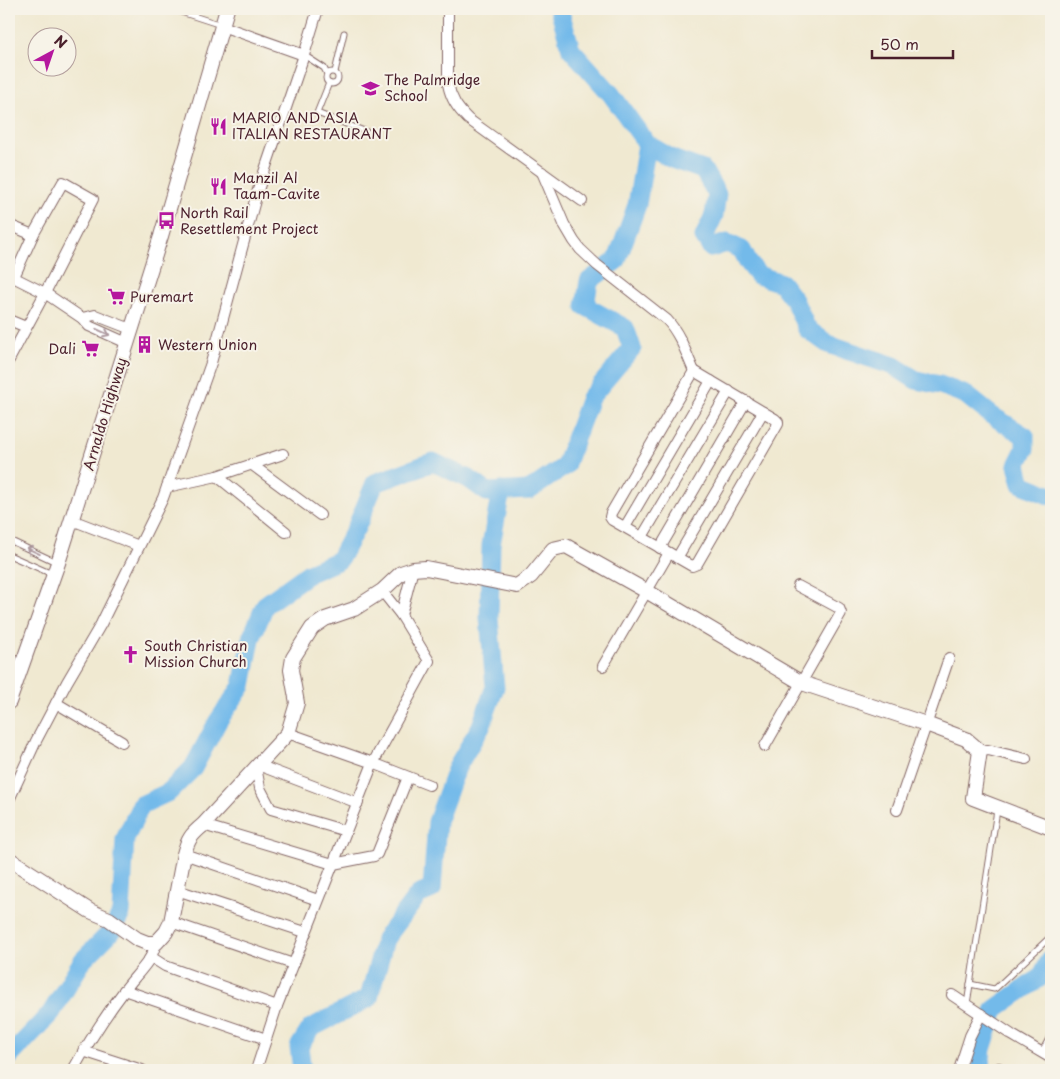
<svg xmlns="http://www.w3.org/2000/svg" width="1060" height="1079" font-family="'Playpen Sans',sans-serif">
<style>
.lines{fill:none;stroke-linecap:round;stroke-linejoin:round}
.river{stroke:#73baea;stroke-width:19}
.lane-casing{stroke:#846665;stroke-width:7}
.street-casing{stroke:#846665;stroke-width:12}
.secondary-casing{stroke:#846665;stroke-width:16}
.lane{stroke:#fff;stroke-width:5}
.street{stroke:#fff;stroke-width:10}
.secondary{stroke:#fff;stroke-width:14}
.oneway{stroke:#ae9aa0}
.labels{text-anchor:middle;stroke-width:4;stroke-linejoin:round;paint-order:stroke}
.poi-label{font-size:14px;fill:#4a1f2b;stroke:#f7f3e8;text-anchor:start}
.street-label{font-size:14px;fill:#4a1f2b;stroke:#f7f3e8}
</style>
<rect width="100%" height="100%" fill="#f7f3e8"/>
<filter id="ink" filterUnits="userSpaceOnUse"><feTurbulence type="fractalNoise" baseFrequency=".02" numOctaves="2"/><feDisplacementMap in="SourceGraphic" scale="10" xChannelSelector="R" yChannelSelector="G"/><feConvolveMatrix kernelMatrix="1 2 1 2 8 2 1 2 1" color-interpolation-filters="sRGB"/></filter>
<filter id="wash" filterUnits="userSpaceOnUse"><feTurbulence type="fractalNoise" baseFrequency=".0096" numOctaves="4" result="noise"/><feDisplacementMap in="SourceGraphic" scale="20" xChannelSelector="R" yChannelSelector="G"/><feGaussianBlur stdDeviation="1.12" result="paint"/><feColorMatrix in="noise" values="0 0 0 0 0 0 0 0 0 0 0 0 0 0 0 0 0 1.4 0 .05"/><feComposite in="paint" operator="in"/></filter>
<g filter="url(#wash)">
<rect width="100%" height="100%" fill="#f0e9d1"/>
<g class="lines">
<g class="river">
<polyline points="647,144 672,159 703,170 717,194 714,215 704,237 711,248 727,243 742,250 748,262 758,275 781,283 794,300 807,329 828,344 894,366 916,380 940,385 966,395 991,415 1025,436 1025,449 1017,465 1022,484 1051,496"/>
<polyline points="9,1057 51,1013 83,960 113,930 121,913 125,839 141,805 169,792 193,768 218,721 242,686 251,639 265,605 309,573 339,560 357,526 375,483 433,462 469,479 487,492 530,490 565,466 590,398 632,348 625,328 585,306 589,281 617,260 637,205 647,144 611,94 571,49 559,9"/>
<polyline points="302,1070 299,1047 311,1028 369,998 385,939 418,895 432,889 437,822 457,767 481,726 495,687 489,618 491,545 501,491"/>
<polyline points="982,1070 981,1058 982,1049 995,1009 1041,977 1051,958"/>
</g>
</g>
</g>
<g filter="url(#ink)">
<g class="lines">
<defs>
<g id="lane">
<polyline points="172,9 221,25"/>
<polyline points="304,55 324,68 327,74"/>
<circle cx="332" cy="78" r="6"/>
<polyline points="335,72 344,33"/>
<polyline points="329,83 317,113 367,132"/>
<polyline points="9,540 58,563"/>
<polyline points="9,555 52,574"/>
<polyline points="970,984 994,989 996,988 1048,939"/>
<polyline points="967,1004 997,810"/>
</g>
<g id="street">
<path d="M448 9V84C451 99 457 108 468 119L582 201"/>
<polyline points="222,26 304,55"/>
<path d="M542 172 564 224 574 241 580 249 597 265 667 320C680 334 686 353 694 371"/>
<polyline points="9,225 33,235"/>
<polyline points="9,275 45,293 82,318 89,326 127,343"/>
<polyline points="82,318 95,315 131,329"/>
<polyline points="9,320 26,327"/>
<polyline points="9,360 45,293 93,199 63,182 33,235 14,277"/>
<polygon points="694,371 775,419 778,422 778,424 697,564 692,566 612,520 610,517 611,513"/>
<polyline points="251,464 320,515"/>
<polyline points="217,476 286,532"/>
<polyline points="167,487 217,476 283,454"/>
<polyline points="72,520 139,546"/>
<polyline points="625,527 711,381"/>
<polyline points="642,537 729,391"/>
<polyline points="660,548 746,401"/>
<polyline points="677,558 763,412"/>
<polyline points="401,615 413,569"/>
<polyline points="603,666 669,553"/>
<polyline points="56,703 122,742"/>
<polyline points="288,733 373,763 429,785"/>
<polyline points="765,746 841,613 839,608 798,586"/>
<polyline points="980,751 988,750 1026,759"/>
<polyline points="258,765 358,803"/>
<polyline points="256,767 260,788 271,809 346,831"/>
<polyline points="9,800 36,741 67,682 101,624 163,498 211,363 257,193 304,55 318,9"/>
<polyline points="897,810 949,658"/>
<polyline points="203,825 333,864 374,856 377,854 408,777"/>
<polyline points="184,854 318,900"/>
<polyline points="177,890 305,932"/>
<polyline points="171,922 293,964"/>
<polyline points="151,957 165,966 277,1006"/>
<polyline points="124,990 266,1039"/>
<polyline points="952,995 1012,1035 1051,1058"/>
<polyline points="83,1051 142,1070"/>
<polyline points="1044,1053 1051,1040"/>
<polyline points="999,1068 1002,1070"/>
<path d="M73 1070C88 1043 105 1016 124 991 135 975 152 962 156 943"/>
<polyline points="256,1070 277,1006 373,763 429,661 401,615 382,591"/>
<polyline points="959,1070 970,1036 981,1014"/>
</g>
<g id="secondary">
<polyline points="9,702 58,563 161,236 227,9"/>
<path d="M9 859 90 911 109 919 137 939 147 943H156L166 932 171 922 184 854C188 839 191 835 203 825L288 733 297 703 291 670 293 658 312 628 325 619 354 609 382 591 401 573 413 569 426 568 517 586 531 576 553 549 566 546 648 592 802 683 926 724 966 739 980 751 973 798 1051 828"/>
</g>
</defs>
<use href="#lane" class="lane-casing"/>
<use href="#street" class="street-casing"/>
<use href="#secondary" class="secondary-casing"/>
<use href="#lane" class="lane"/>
<use href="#street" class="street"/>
<use href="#secondary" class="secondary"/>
</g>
<defs><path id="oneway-shaft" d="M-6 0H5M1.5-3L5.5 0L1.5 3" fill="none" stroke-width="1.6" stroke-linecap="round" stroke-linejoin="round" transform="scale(1.25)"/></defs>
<g class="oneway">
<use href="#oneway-shaft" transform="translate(103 332) rotate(25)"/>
<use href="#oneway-shaft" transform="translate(33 551) rotate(-155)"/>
</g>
</g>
<defs>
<symbol id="school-bare" viewBox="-9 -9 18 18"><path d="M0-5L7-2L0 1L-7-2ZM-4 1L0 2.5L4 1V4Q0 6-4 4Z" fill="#b5179e" stroke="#f7f3e8" stroke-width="2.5" paint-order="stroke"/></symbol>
<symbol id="restaurant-bare" viewBox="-9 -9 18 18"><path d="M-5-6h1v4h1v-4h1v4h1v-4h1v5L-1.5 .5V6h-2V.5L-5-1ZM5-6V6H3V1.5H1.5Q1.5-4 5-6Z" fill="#b5179e" stroke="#f7f3e8" stroke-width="2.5" paint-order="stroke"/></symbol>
<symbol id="bus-bare" viewBox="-9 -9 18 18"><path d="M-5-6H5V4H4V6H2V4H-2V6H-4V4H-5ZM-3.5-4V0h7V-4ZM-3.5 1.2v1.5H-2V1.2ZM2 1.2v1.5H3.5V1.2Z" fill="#b5179e" stroke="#f7f3e8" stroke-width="2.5" paint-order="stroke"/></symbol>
<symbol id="supermarket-bare" viewBox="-9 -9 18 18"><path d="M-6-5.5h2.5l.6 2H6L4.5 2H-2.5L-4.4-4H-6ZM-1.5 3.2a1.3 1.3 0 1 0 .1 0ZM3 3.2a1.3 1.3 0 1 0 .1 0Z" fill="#b5179e" stroke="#f7f3e8" stroke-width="2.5" paint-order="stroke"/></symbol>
<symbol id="building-bare" viewBox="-9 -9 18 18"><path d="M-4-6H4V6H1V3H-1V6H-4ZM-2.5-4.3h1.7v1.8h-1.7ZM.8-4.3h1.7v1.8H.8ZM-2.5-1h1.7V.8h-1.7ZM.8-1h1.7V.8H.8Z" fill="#b5179e" stroke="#f7f3e8" stroke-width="2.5" paint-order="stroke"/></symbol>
<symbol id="church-bare" viewBox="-9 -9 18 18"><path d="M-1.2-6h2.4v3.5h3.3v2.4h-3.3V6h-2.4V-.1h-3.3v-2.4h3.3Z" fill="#b5179e" stroke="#f7f3e8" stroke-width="2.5" paint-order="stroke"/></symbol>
</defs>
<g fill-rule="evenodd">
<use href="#school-bare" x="358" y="76" width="25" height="25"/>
<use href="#restaurant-bare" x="206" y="114" width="25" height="25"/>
<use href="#restaurant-bare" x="206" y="174" width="25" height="25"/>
<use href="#bus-bare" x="154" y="208" width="25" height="25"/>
<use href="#supermarket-bare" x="104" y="284" width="25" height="25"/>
<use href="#building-bare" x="132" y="332" width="25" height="25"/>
<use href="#supermarket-bare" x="78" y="336" width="25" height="25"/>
<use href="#church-bare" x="118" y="642" width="25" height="25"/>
</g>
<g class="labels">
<g class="poi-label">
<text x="384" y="85">The Palmridge<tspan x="384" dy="16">School</tspan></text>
<text x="232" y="123">MARIO AND ASIA<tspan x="232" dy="16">ITALIAN RESTAURANT</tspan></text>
<text x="233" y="183">Manzil Al<tspan x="233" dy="16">Taam-Cavite</tspan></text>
<text x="180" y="218">North Rail<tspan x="180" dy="16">Resettlement Project</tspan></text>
<text x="130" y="302">Puremart</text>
<text x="158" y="350">Western Union</text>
<text x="76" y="354" text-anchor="end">Dali</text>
<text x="144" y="651">South Christian<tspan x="144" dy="16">Mission Church</tspan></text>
</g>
<g class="street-label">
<text transform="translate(105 414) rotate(-73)" y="5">Arnaldo Highway</text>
</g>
</g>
<rect width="1060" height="1079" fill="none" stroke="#f7f3e8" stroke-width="30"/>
<g transform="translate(52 52) rotate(40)"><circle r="24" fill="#f7f3e8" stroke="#b29e9c"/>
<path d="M0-4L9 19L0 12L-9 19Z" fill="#b5179e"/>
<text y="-8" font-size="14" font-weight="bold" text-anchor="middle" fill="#4a1f2b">N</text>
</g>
<path d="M872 50v8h81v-8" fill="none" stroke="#4a1f2b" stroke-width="2.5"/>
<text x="880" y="50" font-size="15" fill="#4a1f2b" stroke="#f7f3e8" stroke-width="4" paint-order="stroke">50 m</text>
</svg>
